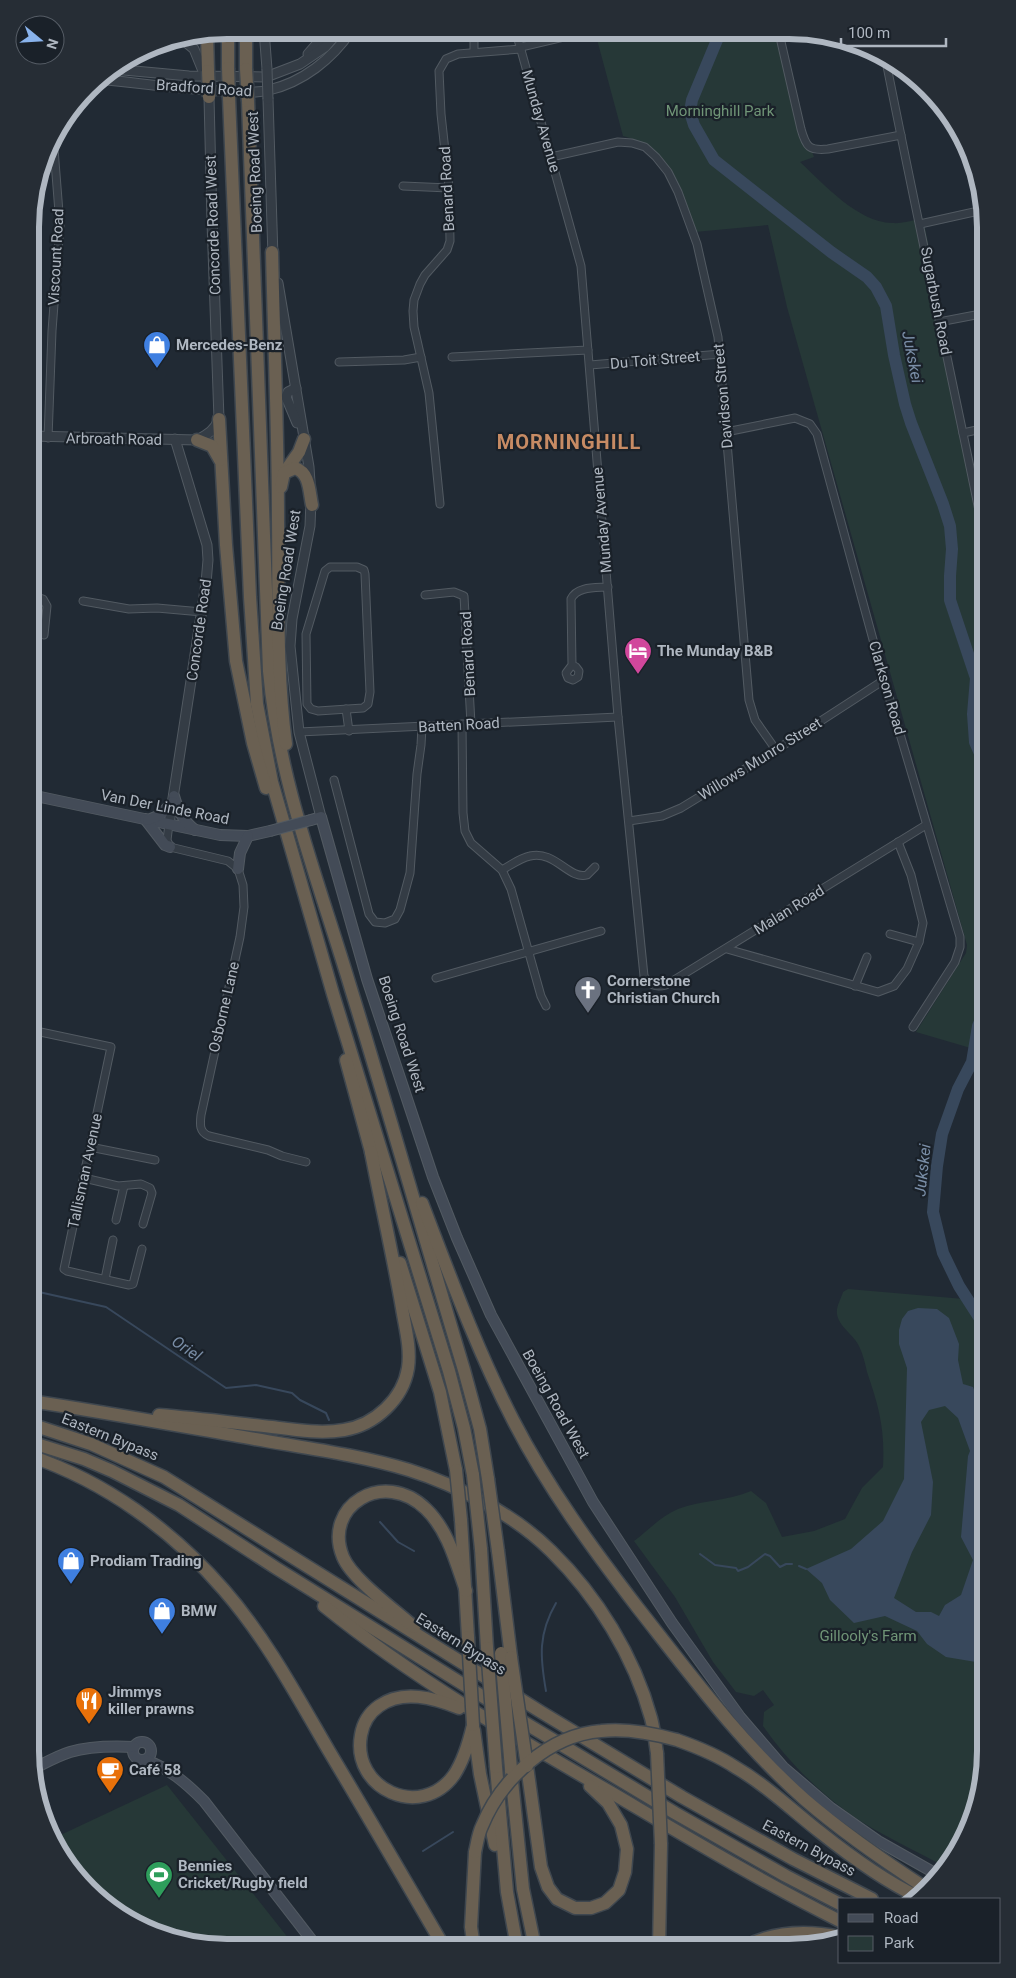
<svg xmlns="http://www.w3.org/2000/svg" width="1016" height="1978" font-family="Roboto,sans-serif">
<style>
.green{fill:#263837}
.water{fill:#38485c;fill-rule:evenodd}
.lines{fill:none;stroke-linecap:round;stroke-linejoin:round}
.stream{stroke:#38485c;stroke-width:2}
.river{stroke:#38485c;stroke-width:12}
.minor-casing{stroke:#525a62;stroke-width:9}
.tertiary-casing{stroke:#525a62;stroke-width:11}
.secondary-casing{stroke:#525a62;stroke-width:12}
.motorway-casing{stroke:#3f474f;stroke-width:15}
.minor{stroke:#343c45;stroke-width:7}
.tertiary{stroke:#343c45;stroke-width:9}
.secondary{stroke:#434b57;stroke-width:10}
.motorway{stroke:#6a6052;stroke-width:12}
.tertiary-bridge-casing{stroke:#525a62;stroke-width:11;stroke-linecap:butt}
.secondary-bridge-casing{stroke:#525a62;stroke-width:12;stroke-linecap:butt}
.motorway-bridge-casing{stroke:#3f474f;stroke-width:15;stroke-linecap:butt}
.tertiary-bridge{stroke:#343c45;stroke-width:9}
.secondary-bridge{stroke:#434b57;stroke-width:10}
.motorway-bridge{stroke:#6a6052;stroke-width:12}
.labels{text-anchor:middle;stroke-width:4.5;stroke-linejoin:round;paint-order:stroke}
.street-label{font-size:15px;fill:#afb7c1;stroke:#1a2129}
.park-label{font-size:15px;fill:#709577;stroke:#1a2129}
.poi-label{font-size:15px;font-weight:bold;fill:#afb7c1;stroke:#1a2129;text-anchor:start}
.water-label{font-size:16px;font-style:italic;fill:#7a8ea7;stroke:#1a2129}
.district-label{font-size:20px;font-weight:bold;letter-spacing:1px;fill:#c78b64;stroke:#1a2129}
.rim{fill:none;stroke:#afb7c1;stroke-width:6}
</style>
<rect width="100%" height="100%" fill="#212a34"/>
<g class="green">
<path d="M595 32 781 33 803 127 814 157 800 162C824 184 857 222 892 223 902 224 914 220 923 218L986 531V1009L978 1026 974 1049 916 1032 966 953 967 945 787 307 768 225 695 232C682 196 665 146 623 136Z"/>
<path d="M848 1289 964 1299 974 1314 986 1347V1765L971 1826 947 1868C919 1852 889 1839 862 1822 823 1797 789 1763 763 1726L764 1712 774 1705 763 1690 754 1696 736 1692 713 1662 675 1597 634 1541C649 1530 661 1516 678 1509 702 1500 728 1501 751 1491L766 1503 782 1537 814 1531 845 1519 862 1488 883 1467C885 1429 879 1407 867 1372 865 1363 863 1354 859 1346 854 1335 839 1327 837 1314 836 1306 841 1299 843 1292Z"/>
<polygon points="167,1785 289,1939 274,1946 201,1946 140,1928 99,1901 52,1839"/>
</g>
<path class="water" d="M918 1308 937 1309 949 1318 959 1344 958 1360 963 1384 973 1387C976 1396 981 1405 983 1414 986 1434 982 1454 984 1474L986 1475V1666L976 1662 946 1657 927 1644 917 1631 885 1616 854 1623 830 1600 822 1583 806 1569 851 1549 883 1521 904 1479 907 1368 899 1344V1330L902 1319 908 1311ZM945 1406 958 1418 970 1451 968 1456 961 1537 973 1560 961 1595 945 1605 939 1616 931 1612H916L894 1598 912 1552 931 1515 933 1482 921 1422 929 1410Z"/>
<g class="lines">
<g class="stream">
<polyline points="30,1290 106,1307 226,1388 256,1385 292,1393 300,1400 326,1413 329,1420"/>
<polyline points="380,1522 398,1542 414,1551"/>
<polyline points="700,1554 715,1565 736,1568 738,1571 748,1567 765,1554 770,1556 780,1567 786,1564 792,1564"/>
<polyline points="799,1566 806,1569"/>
<path d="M546 1691C540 1657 538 1634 556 1603"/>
<polyline points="423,1851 453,1832"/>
</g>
<g class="river">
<polyline points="725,33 720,35 717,40 692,100 690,112 694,125 714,160 831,252 867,277 876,287 886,306 894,355 905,404 911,423 943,504 950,526 952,549 950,576 950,600 976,678 973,714 975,742 986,767"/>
<polyline points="986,1330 984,1325 959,1286 943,1253 933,1212 937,1166 942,1134 958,1089 972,1062 978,1026 986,1009"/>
</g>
<defs>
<g id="minor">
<polyline points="474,32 474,52"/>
<path d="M516 32 581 266 618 717 644 976C650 985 655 988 666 985L926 825"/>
<path d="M779 33 801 129C806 147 809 151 828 149L901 135"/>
<polyline points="521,47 585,32"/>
<path d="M885 56C917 219 953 382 986 545"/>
<polyline points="551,157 618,142 632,143 645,147 656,157 668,172 678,192 697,244 718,337 749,700 755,720 776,750"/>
<polyline points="403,186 449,188"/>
<polyline points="920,224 983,210"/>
<polyline points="939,322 986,313"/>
<polyline points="452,357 588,350"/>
<polyline points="339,362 404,360 421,357"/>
<polyline points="590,365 721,354"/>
<polyline points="726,432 795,418 810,424 817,434 884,680 960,937 960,947 955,962 913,1027"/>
<polyline points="963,433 986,428"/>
<polyline points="48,438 52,331 60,225 53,136"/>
<polyline points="440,504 429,393 414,327 413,311 414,300 420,284 425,275 447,250 450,241 449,188 441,114 439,71 446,59 458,54 521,49"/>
<polygon points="330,567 357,567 364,570 365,574 370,692 368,704 363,708 318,711 311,709 307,704 306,634 325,571"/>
<polyline points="425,595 454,592 464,596 471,724"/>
<polyline points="31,596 43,599 47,606 44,635"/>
<polyline points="83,601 129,609 157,608 202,612"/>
<path d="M572 665 576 667 579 671 578 677 573 680 568 678 566 673 572 665 571 599C577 586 596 588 608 587"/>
<polyline points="346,709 349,731"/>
<polyline points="462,724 463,813 465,831 471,843 502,870 511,889 541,996 546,1006"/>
<polyline points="299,732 618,717"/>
<polyline points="334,780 369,914 375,922 385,923 395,919 400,910 410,873 417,774 421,745 422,727"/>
<polyline points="629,821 662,816 681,808 776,750 884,680"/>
<path d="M169 824 167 840 170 847 228 861 238 869 243 885 244 907 240 937 201 1115C200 1124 199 1132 209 1136L268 1150 282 1156 306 1162"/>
<path d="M502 870C511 865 520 858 530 856 555 850 569 880 587 875L595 867"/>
<polyline points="890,934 919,942"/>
<polyline points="727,949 878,992 894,986 907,969 919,942 923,923 911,875 898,842"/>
<polyline points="436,978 601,931"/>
<polyline points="855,986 867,957"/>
<polyline points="31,1030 111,1047 64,1269 67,1271 129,1285 133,1284 142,1249"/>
<polyline points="90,1147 155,1160"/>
<polyline points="84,1178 118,1186 141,1184 150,1188 152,1193 143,1224"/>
<polyline points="116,1220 124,1186"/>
<polyline points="105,1279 113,1240"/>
</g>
<g id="tertiary">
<polyline points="264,30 267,69"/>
<polyline points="182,39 194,49 203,71"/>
<polyline points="308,54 328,31"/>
<polyline points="113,69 189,76 266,77 300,64 325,47 339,31"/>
<path d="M96 79C139 83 180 89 223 91 238 92 254 94 269 90 303 82 332 59 351 31"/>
<polyline points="268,99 273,257"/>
<polyline points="278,283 309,467 310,482"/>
<polyline points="296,388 288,392 286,397 297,423"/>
<path d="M31 436 197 440C208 434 215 430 219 419L212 222 209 97"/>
<polyline points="311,500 310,526 292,619 290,646 299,732 321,817"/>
<polyline points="169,824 206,583 208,560 207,545 175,439"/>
</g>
<g id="secondary">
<polyline points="31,795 220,835 248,836 270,831"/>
<path d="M174 796C178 810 183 821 195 830"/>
<polyline points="145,819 165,845 170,847"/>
<polyline points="148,820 160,815 173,802"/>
<polyline points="311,820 321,817 367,979 433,1177 457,1238 491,1315 593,1502 672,1623 740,1717 783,1767 831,1808 878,1841 940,1876"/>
<polyline points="238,869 240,853 248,836"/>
<circle cx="142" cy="1751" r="9"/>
<path d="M145 1760C169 1768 186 1783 204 1801L317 1947"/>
<path d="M33 1769C45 1763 57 1756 70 1752 90 1746 113 1746 134 1747"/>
</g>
<g id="motorway">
<polyline points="228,30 228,68"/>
<polyline points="246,30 246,69"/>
<polyline points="207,34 208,71"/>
<polyline points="229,98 250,597 257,704 272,782 333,994 449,1371 464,1428 473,1475"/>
<path d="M248 101 269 671C279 783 319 882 351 989 390 1116 426 1243 464 1370L480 1429 488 1479"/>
<path d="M272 252C274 341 278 431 278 521 279 595 276 670 286 744"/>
<polyline points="219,419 226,545 236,661 253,743 266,788"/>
<polyline points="197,440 212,446 220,460"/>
<polyline points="284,473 299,452 304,439"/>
<path d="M281 487 284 473 295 468C310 473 309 491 312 505"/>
<polyline points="346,1060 373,1159"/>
<path d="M422 1203C450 1276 477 1350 513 1420 548 1488 592 1548 638 1608 690 1674 740 1742 804 1799 842 1832 884 1861 927 1889"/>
<polyline points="400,1263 440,1392 456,1470"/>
<path d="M30 1401C105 1412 180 1426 255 1439 306 1448 359 1455 409 1470 457 1485 515 1515 551 1551 597 1596 634 1656 651 1718 654 1729 655 1741 657 1753"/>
<path d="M159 1415C197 1418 235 1423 272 1427 295 1430 321 1434 344 1430 375 1425 403 1399 408 1368 411 1348 405 1327 402 1308 393 1256 381 1204 371 1152"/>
<polyline points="30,1424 91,1444 164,1477 541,1712 682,1797 793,1859 872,1899"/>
<polyline points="30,1442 84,1459 112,1471 179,1505 276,1568 498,1706"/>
<path d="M30 1456C106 1482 172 1530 224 1590 266 1638 297 1696 329 1751 368 1816 406 1882 444 1947"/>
<polyline points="461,1520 468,1637"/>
<polyline points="481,1549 487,1648"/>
<polyline points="498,1551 511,1657"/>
<path d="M324 1606C413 1678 513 1736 612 1793 687 1837 762 1882 840 1921"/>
<path d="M414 1627C395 1610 352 1579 343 1557 322 1506 384 1468 426 1509 448 1530 456 1562 466 1591"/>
<path d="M459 1708C434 1698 403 1689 379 1706 369 1713 363 1723 361 1735 351 1789 421 1821 454 1775 464 1760 469 1742 473 1725"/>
<polyline points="515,1717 675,1813 786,1876 840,1904"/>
<polyline points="474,1730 480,1774 495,1845"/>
<path d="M677 1740C697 1747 717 1755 735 1767 766 1785 792 1810 820 1832 850 1856 883 1880 918 1897"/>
<polyline points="527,1766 541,1867 548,1887 557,1899 575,1908 591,1908 605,1903 619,1890 625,1872 627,1849 621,1825 608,1803 590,1786"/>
<polyline points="496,1767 507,1892 517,1947"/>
<polyline points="511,1771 523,1889 535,1947"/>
<polyline points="474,1947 471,1927 475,1852"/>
<polyline points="659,1948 661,1844"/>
<path d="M742 1948C773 1931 806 1930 840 1937"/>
</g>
</defs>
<use href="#minor" class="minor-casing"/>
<use href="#tertiary" class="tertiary-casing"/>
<use href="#secondary" class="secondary-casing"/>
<use href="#motorway" class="motorway-casing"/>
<use href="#minor" class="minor"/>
<use href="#tertiary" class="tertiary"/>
<use href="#secondary" class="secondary"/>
<use href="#motorway" class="motorway"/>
<defs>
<polyline id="tertiary-bridge" points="267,69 268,99"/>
<polyline id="secondary-bridge" points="270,831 311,820"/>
<g id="motorway-bridge">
<polyline points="228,68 229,98"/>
<polyline points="246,69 248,101"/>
<polyline points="208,71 209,97"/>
<polyline points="456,1470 461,1520"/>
<polyline points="473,1475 481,1549"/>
<polyline points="488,1479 498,1551"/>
<polyline points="468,1637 473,1725"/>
<polyline points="487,1648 496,1767"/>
<polyline points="501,1653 511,1769"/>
<polyline points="511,1657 527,1766"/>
<polyline points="657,1753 661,1844"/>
<path d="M475 1852C477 1844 478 1834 482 1826 501 1779 549 1735 601 1731 627 1728 652 1733 677 1740"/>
</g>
</defs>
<use href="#tertiary-bridge" class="tertiary-bridge-casing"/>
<use href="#secondary-bridge" class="secondary-bridge-casing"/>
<use href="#motorway-bridge" class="motorway-bridge-casing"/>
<use href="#tertiary-bridge" class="tertiary-bridge"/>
<use href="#secondary-bridge" class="secondary-bridge"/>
<use href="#motorway-bridge" class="motorway-bridge"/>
</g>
<defs>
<symbol id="shop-pin" viewBox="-11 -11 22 30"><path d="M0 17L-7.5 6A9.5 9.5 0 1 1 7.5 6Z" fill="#3f7fe0" stroke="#1a2129"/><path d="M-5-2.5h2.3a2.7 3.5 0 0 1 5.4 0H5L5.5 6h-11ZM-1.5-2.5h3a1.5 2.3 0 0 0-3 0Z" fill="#fff"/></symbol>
<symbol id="hotel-pin" viewBox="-11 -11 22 30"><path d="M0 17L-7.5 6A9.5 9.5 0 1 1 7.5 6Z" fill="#d1479c" stroke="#1a2129"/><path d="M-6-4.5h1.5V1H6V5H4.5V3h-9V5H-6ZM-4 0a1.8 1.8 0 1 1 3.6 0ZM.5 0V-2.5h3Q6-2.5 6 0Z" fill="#fff"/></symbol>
<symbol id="church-pin" viewBox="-11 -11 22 30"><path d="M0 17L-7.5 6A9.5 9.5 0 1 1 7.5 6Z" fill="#6b7280" stroke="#1a2129"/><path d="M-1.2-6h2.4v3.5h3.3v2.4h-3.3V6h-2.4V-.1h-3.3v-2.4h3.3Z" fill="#fff"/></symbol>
<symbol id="restaurant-pin" viewBox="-11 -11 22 30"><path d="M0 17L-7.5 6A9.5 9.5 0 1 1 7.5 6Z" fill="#e8710a" stroke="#1a2129"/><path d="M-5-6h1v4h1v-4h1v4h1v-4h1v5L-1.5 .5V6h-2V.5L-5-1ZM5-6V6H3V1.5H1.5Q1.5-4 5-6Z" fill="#fff"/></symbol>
<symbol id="cafe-pin" viewBox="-11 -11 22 30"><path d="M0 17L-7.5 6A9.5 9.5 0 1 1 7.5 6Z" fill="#e8710a" stroke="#1a2129"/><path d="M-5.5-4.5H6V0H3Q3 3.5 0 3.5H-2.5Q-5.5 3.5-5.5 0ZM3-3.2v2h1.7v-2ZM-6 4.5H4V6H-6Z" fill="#fff"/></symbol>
<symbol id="stadium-pin" viewBox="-11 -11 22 30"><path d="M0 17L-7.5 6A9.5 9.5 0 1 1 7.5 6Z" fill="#2e9e5b" stroke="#1a2129"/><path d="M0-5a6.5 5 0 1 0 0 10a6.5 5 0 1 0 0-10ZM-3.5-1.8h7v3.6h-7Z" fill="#fff"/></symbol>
</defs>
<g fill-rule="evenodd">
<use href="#shop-pin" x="141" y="329" width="32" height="43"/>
<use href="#hotel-pin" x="622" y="635" width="32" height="43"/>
<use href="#church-pin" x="572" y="974" width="32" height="43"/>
<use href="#shop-pin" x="55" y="1545" width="32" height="43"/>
<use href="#shop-pin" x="146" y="1595" width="32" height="43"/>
<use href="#restaurant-pin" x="73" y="1685" width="32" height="43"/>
<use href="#cafe-pin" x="94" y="1754" width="32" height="43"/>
<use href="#stadium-pin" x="143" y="1859" width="32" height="43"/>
</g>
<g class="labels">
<g class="street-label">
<text transform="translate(204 88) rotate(4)" y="5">Bradford Road</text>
<text transform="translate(541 121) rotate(74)" y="5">Munday Avenue</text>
<text transform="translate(255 172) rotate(-92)" y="5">Boeing Road West</text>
<text transform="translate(447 189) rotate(-93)" y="5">Benard Road</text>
<text transform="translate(213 225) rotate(-92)" y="5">Concorde Road West</text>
<text transform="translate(56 257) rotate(-87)" y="5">Viscount Road</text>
<text transform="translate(936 301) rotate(79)" y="5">Sugarbush Road</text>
<text transform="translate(655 360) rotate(-5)" y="5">Du Toit Street</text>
<text transform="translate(723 396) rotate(-95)" y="5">Davidson Street</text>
<text transform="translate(114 439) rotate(1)" y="5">Arbroath Road</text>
<text transform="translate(602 520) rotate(-95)" y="5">Munday Avenue</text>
<text transform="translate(286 570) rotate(-81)" y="5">Boeing Road West</text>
<text transform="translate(199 630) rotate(-82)" y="5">Concorde Road</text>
<text transform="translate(468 654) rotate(-93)" y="5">Benard Road</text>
<text transform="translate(887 688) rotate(74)" y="5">Clarkson Road</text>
<text transform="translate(459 725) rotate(-3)" y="5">Batten Road</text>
<text transform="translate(760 759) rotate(-32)" y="5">Willows Munro Street</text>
<text transform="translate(165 807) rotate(11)" y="5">Van Der Linde Road</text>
<text transform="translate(789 910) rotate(-32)" y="5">Malan Road</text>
<text transform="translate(224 1007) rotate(-77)" y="5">Osborne Lane</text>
<text transform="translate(402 1034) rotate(72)" y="5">Boeing Road West</text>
<text transform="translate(85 1171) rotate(-78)" y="5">Tallisman Avenue</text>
<text transform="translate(556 1404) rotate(61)" y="5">Boeing Road West</text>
<text transform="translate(110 1437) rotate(22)" y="5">Eastern Bypass</text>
<text transform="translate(461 1644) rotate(32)" y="5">Eastern Bypass</text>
<text transform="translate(809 1848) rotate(28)" y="5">Eastern Bypass</text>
</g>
<g class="park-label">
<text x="720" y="116">Morninghill Park</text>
<text x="868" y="1641">Gillooly's Farm</text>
</g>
<g class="poi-label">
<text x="176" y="350">Mercedes-Benz</text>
<text x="657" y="656">The Munday B&amp;B</text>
<text x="607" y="986">Cornerstone<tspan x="607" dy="17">Christian Church</tspan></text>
<text x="90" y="1566">Prodiam Trading</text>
<text x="181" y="1616">BMW</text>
<text x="108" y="1697">Jimmys<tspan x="108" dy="17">killer prawns</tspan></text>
<text x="129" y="1775">Café 58</text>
<text x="178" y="1871">Bennies<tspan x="178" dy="17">Cricket/Rugby field</tspan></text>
</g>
<g class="water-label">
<text transform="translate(913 357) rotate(79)" y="6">Jukskei</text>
<text transform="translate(922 1170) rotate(-84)" y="6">Jukskei</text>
<text transform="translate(187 1348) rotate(34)" y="6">Oriel</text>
</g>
<g class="district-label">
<text x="569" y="449">MORNINGHILL</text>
</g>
</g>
<path d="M0 0H1016V1978H0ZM227 39H789A188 188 0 0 1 977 227V1751A188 188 0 0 1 789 1939H227A188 188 0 0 1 39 1751V227A188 188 0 0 1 227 39Z" fill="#262d35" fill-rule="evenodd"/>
<path class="rim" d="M227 39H789A188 188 0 0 1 977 227V1751A188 188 0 0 1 789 1939H227A188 188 0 0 1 39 1751V227A188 188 0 0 1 227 39Z"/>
<rect x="838" y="1898" width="162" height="65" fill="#1a2129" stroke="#565d66"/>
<rect x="848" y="1914" width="25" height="8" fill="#434b57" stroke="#565d66"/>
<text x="884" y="1923" font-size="15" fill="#afb7c1">Road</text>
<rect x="848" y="1936" width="25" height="15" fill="#263837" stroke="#565d66"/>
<text x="884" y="1948" font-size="15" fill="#afb7c1">Park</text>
<g transform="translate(40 40) rotate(108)"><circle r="24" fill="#1a2129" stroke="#565d66"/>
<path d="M0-4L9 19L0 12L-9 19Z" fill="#89b3ec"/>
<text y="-8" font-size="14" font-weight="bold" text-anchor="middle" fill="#afb7c1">N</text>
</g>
<path d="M841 38v8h105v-8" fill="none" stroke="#afb7c1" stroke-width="2.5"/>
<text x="848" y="38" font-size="15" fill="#afb7c1" stroke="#1a2129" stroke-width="4" paint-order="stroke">100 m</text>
</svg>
